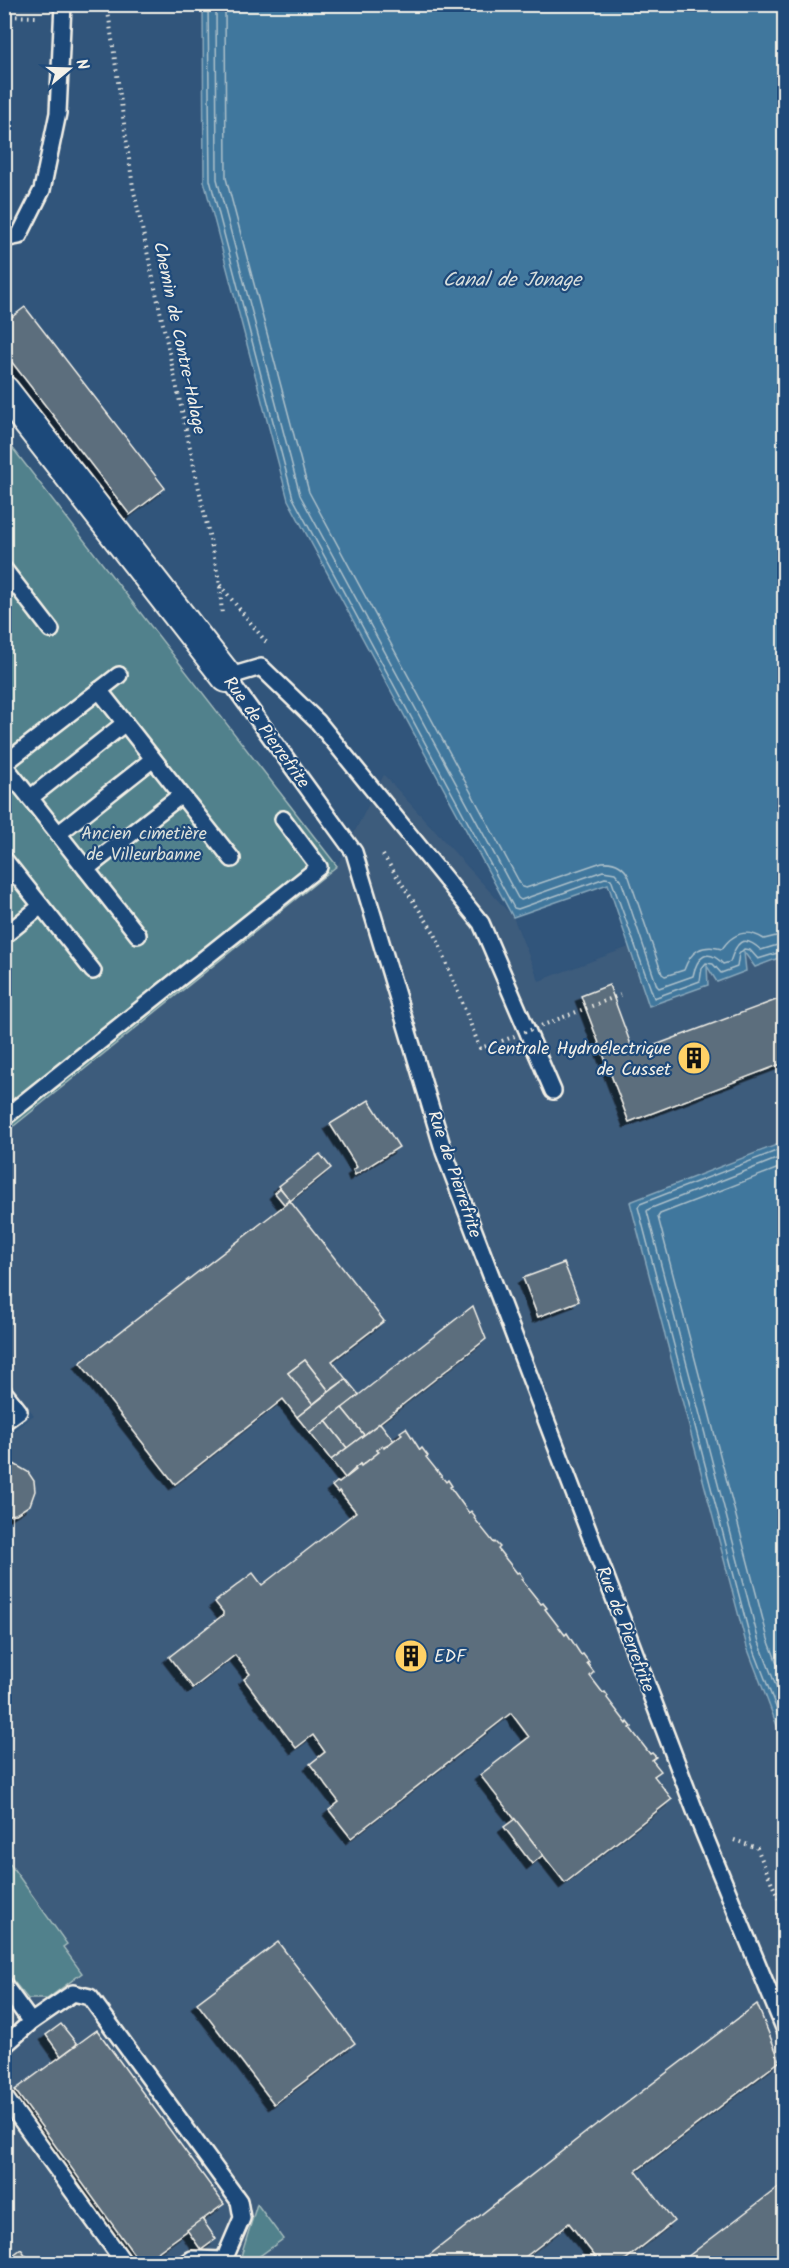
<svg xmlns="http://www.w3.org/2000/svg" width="789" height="2268" font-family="Kalam,sans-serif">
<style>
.built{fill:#3e5c7c}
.green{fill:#51818c;stroke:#a2b9ba;stroke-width:1.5}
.water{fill:#41779d;stroke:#89a8bb;stroke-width:1.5}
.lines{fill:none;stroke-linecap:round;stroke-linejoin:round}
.shore{stroke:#acc0ca;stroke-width:1.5}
.building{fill:#5c6e7d;stroke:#f4f1e8;stroke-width:1.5;filter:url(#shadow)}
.service-casing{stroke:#f4f1e8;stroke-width:20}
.minor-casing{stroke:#f4f1e8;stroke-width:34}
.path{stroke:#f4f1e8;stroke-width:4;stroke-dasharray:1.5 4.5;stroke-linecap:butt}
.service{stroke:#1f4a7a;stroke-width:15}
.minor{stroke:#1f4a7a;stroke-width:30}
.path-bridge{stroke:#f4f1e8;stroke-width:4;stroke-dasharray:1.5 4.5;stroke-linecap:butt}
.labels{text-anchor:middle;stroke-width:4.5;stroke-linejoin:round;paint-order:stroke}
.street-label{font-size:18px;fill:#f4f1e8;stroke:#1f4a7a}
.park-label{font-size:18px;fill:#dce0da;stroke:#1f4a7a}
.poi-label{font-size:18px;fill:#f4f1e8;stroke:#1f4a7a;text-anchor:end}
.water-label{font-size:20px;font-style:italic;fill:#d9dfdd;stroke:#1f4a7a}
</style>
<defs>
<filter id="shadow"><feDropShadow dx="-5.5" dy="5.5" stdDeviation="0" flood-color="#0009"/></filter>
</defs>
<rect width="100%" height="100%" fill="#31557b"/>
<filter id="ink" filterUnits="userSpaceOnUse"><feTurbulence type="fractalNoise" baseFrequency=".0167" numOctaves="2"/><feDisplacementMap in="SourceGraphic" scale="12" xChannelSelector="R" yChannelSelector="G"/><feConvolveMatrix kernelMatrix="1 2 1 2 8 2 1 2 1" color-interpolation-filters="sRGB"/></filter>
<g filter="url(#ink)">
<polygon class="built" points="384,775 513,917 539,981 629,947 650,1006 707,965 782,937 784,941 784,1142 630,1202 747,1647 784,1744 783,2264 5,2263 4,1438 34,1415 5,1376 5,1134 337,866"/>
<g class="green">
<polygon points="4,437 337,866 5,1133 4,1133"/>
<polygon points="5,1857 67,1944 63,1947 82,1973 47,1999 28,1999 5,1971"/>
<polygon points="257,2204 283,2239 250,2263 239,2263"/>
</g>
<g class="water">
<polygon points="203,5 784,5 784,941 782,938 784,956 755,967 744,952 746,971 717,982 707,966 708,985 649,1006 608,884 513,917 288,500 204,181"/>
<polygon points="784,1142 784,1744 747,1647 630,1202"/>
</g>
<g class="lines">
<g class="shore">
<polyline points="208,4 210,180 293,498 514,908 518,909 605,878 611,879 654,998 700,981 702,968 706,963 713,964 721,973 737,967 739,954 744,949 750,950 758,959 784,951"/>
<path d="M216 4 217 179 300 495 518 898 521 900 603 871 615 873 621 880 657 986 659 988 693 976C697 957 707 947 723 964L730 962C736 943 742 933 761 950L784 943"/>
<path d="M225 4 226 178 309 492 522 887 526 888 602 862C615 861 624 866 629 877L662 974 665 976 684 970C691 950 702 944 722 949 733 933 746 928 764 939L784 934"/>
<polyline points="784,1148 640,1204 638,1207 752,1645 784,1728"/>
<polyline points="784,1156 649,1209 647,1211 759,1642 784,1707"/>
<polyline points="784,1166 660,1214 658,1217 768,1639 784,1682"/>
</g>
</g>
<g class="building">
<polygon points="25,307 165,488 130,515 4,352 4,323"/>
<polygon points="609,985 634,1053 784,997 784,1063 629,1122 581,996"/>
<polygon points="369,1100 399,1147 355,1175 353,1170 357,1167 330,1124"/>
<polygon points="320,1154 331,1168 290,1201 279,1186"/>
<polygon points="280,1188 290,1200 284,1204 275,1193"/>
<polygon points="290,1201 384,1321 332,1361 346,1379 329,1391 305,1360 288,1373 313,1404 297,1417 283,1399 175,1484 80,1363"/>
<polygon points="564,1263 579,1301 538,1317 523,1278"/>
<polygon points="473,1306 486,1339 364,1435 342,1408"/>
<polygon points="305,1360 329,1391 313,1404 288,1373"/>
<polygon points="346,1379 359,1395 310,1433 297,1417"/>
<polygon points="342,1408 364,1435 347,1448 326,1421"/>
<polygon points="326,1421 347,1448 331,1460 310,1433"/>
<polygon points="380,1423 394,1441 377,1450 379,1452 361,1466 360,1464 345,1478 331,1460"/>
<polygon points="406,1428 420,1450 422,1448 428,1456 426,1457 446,1482 448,1480 452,1486 450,1487 469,1513 471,1511 475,1516 474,1518 494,1543 495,1542 500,1547 498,1549 517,1573 519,1572 523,1578 521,1579 541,1604 543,1603 547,1608 545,1609 565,1635 567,1633 581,1655 583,1654 589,1662 587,1663 594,1672 590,1676 603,1693 605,1692 608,1696 607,1698 627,1724 628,1722 632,1727 630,1728 650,1754 652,1753 656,1757 652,1760 661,1771 654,1776 672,1799 565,1883 480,1775 529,1737 511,1713 351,1838 329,1810 339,1802 310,1764 325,1752 313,1735 296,1748 244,1679 250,1674 235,1655 193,1688 169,1657 223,1615 223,1612 215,1602 253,1573 262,1585 356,1512 339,1491 338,1493 332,1486 337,1482 339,1483 356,1470 355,1468 360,1464 361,1466 379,1452 377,1450 383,1446 384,1448 402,1434 400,1432"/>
<polygon points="14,1464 28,1472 34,1481 35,1491 30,1505 16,1514 9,1515 4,1514 4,1465"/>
<polygon points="515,1819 543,1855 532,1864 504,1827"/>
<polygon points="278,1942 355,2043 274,2104 197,2003"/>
<polygon points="757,2004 780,2061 636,2171 674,2221 620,2264 601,2264 569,2223 516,2264 418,2264 598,2123 599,2124"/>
<polygon points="61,2024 77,2044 61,2056 46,2035"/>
<polygon points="97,2030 224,2204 141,2264 15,2090"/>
<polygon points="784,2183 784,2259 779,2264 678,2264"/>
<polygon points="202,2219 216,2239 201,2250 187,2230"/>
<polygon points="21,2249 32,2264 4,2264 4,2262"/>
</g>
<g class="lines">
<defs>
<g id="service">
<polyline points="4,239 19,236 42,190 58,113 63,4"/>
<polyline points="4,569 51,630"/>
<polyline points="99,690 232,859"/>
<polyline points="4,764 119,675"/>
<polyline points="4,765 138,935"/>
<polyline points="30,798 125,723"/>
<polyline points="58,834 153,759"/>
<polyline points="4,859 93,971"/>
<polyline points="86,869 181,795"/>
<polyline points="4,936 41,906"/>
<polyline points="553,1091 481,923 318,722 261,667 227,677 354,852 444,1152 702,1829 784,2028"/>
<polyline points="4,1118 319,867 283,819"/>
<polyline points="4,1392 19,1411 4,1422"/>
<polyline points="4,1985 31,2022"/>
<polyline points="4,2046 31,2022 73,1993 90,1997 239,2201 242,2218 224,2260 192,2259 185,2264"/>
<polyline points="4,2096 125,2264"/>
</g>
<polyline id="minor" points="4,391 227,677"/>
</defs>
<use href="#service" class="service-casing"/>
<use href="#minor" class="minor-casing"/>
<g class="path">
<polyline points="107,4 133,187 220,585 222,616"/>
<polyline points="4,16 38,17"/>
<polyline points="220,585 266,642"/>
<polyline points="383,855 435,934 480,1048 502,1041"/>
<polyline points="734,1840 757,1848 784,1912"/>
</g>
<use href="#service" class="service"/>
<use href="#minor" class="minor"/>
<polyline class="path-bridge" points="502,1041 620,995"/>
</g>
</g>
<defs>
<symbol id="building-disc" viewBox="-11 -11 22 22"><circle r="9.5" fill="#ffd166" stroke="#1f4a7a"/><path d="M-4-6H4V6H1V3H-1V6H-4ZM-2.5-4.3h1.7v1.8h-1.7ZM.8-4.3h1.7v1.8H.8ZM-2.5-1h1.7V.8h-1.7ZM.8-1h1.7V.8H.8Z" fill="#111"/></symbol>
</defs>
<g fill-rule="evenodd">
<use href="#building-disc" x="675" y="1039" width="38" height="38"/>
<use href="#building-disc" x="392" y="1637" width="38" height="38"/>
</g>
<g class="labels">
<g class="street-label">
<text transform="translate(180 338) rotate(78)" y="6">Chemin de Contre-Halage</text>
<text transform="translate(267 732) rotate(54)" y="6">Rue de Pierrefrite</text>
<text transform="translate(455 1174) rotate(71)" y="6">Rue de Pierrefrite</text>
<text transform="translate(626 1629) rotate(69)" y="6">Rue de Pierrefrite</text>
</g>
<g class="park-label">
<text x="144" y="839">Ancien cimetière<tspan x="144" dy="21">de Villeurbanne</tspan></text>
</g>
<g class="poi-label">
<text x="671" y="1054">Centrale Hydroélectrique<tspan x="671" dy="21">de Cusset</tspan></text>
<text x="434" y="1662" text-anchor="start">EDF</text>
</g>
<g class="water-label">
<text x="512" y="286">Canal de Jonage</text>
</g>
</g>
<rect width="789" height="2268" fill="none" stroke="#1f4a7a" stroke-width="24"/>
<rect x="12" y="12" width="765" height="2244" fill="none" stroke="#f4f1e8" stroke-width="2" filter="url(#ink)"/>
<g transform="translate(69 69) rotate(71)" stroke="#1f4a7a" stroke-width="4.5" paint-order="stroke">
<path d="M0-4.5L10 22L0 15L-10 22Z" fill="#f4f1e8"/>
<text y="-9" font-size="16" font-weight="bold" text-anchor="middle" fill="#f4f1e8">N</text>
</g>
</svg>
